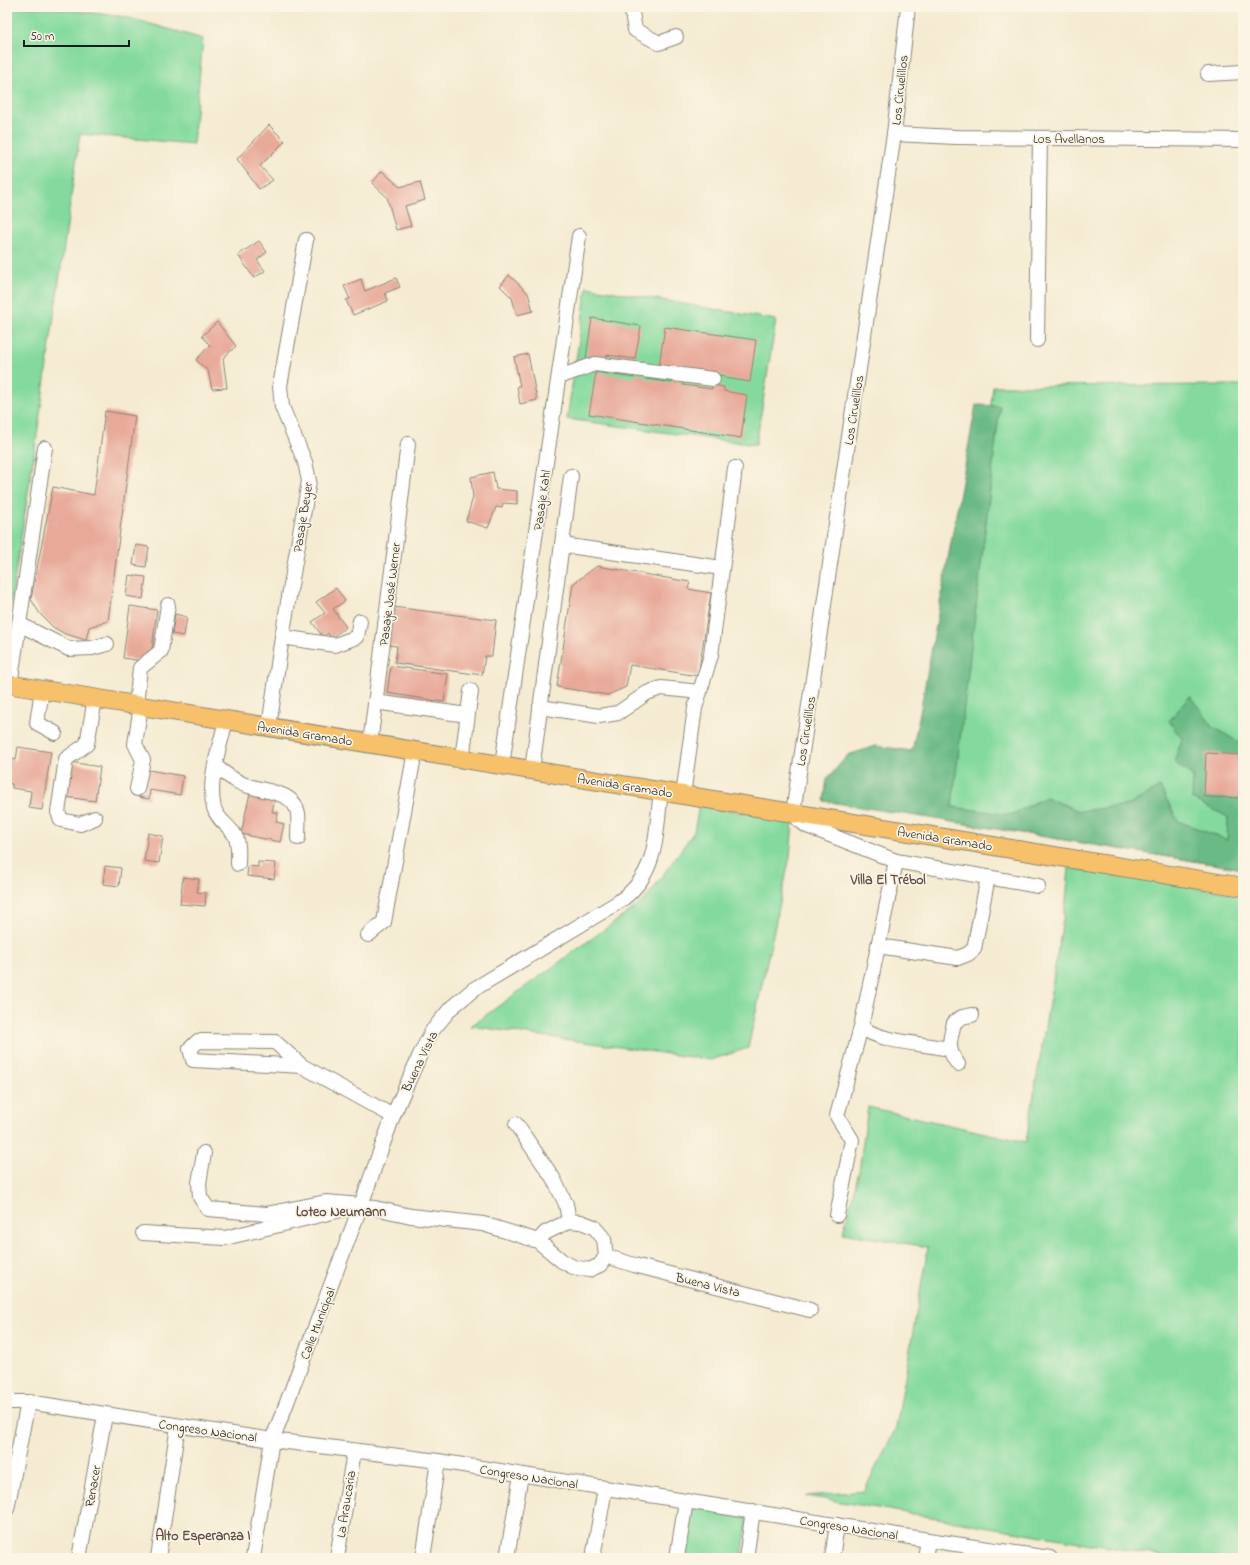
<svg xmlns="http://www.w3.org/2000/svg" width="1250" height="1565" font-family="'Indie Flower',sans-serif">
<style>
.green{fill:#84da9e;stroke:#507b5d}
.forest{fill:#6bba85;stroke:#446b50}
.building{fill:#e8a999}
.lines{fill:none;stroke-linecap:round;stroke-linejoin:round}
.minor-casing{stroke:#888477;stroke-width:16}
.major-casing{stroke:#888477;stroke-width:20}
.minor{stroke:#fff;stroke-width:14}
.major{stroke:#f6c16b;stroke-width:18}
.labels{text-anchor:middle;stroke-width:3.5;stroke-linejoin:round;paint-order:stroke}
.street-label{font-size:13px;fill:#1c1c1c;stroke:#fcf5e5}
.neighbourhood-label{font-size:14px;font-weight:bold;fill:#634d48;stroke:#fcf5e5}
</style>
<rect width="100%" height="100%" fill="#fcf5e5"/>
<filter id="ink" filterUnits="userSpaceOnUse"><feTurbulence type="fractalNoise" baseFrequency=".025" numOctaves="2"/><feDisplacementMap in="SourceGraphic" scale="8" xChannelSelector="R" yChannelSelector="G"/><feConvolveMatrix kernelMatrix="1 2 1 2 8 2 1 2 1" color-interpolation-filters="sRGB"/></filter>
<filter id="wash" filterUnits="userSpaceOnUse"><feTurbulence type="fractalNoise" baseFrequency=".012" numOctaves="4" result="noise"/><feDisplacementMap in="SourceGraphic" scale="16" xChannelSelector="R" yChannelSelector="G"/><feGaussianBlur stdDeviation="0.9" result="paint"/><feColorMatrix in="noise" values="0 0 0 0 0 0 0 0 0 0 0 0 0 0 0 0 0 1.4 0 .05"/><feComposite in="paint" operator="in"/></filter>
<g filter="url(#wash)">
<rect width="100%" height="100%" fill="#f5ebd2"/>
<g class="green">
<polygon points="7,7 44,7 126,17 203,39 193,144 80,134 36,442 7,627"/>
<polygon points="587,287 776,320 756,445 567,419"/>
<polygon points="1243,385 1243,869 943,820 993,386"/>
<polygon points="699,805 793,821 790,857 748,1048 711,1060 471,1026 644,901 694,832"/>
<polygon points="1069,868 1243,895 1243,1558 1174,1558 806,1496 864,1491 896,1428 928,1247 843,1233 859,1171 868,1107 1026,1142 1066,901"/>
<polygon points="691,1507 748,1515 742,1558 683,1558"/>
</g>
<polygon class="forest" points="976,405 1000,406 952,807 1011,815 1046,797 1079,811 1129,805 1160,787 1178,821 1227,840 1228,817 1192,799 1193,776 1174,762 1182,739 1169,721 1190,696 1213,727 1243,745 1243,869 824,801 827,779 848,755 876,746 912,751 920,713"/>
<g id="blocks">
<g class="building">
<polygon points="269,125 285,141 260,166 273,180 259,189 237,159"/>
<polygon points="382,171 400,187 420,182 425,200 405,206 411,226 396,230 387,197 372,183"/>
<polygon points="259,241 267,252 257,260 265,271 254,278 238,255"/>
<polygon points="509,275 528,293 533,311 517,315 512,298 500,286"/>
<polygon points="396,278 400,287 385,293 388,301 353,315 346,300 350,299 344,286 361,279 365,291"/>
<polygon points="592,318 641,326 635,359 607,355 606,361 586,358"/>
<polygon points="217,322 236,346 223,358 227,388 212,389 208,371 196,360 210,345 202,336"/>
<polygon points="665,327 756,340 750,382 725,378 725,376 659,365"/>
<polygon points="528,354 537,400 520,404 517,386 520,386 514,357"/>
<polygon points="596,372 634,378 635,374 646,376 646,379 672,383 672,380 684,381 683,385 712,389 713,385 724,387 724,391 747,395 741,438 589,414"/>
<polygon points="105,411 135,416 108,621 89,627 86,640 65,634 53,627 40,614 31,599 53,487 94,495"/>
<polygon points="493,472 496,489 517,491 517,504 503,503 502,508 496,507 488,528 466,521 473,497 471,477"/>
<polygon points="136,545 149,547 146,567 133,565"/>
<polygon points="597,566 690,582 688,589 711,593 698,676 630,665 626,687 608,695 557,687 573,584"/>
<polygon points="129,575 146,577 143,599 126,596"/>
<polygon points="336,588 345,601 333,609 346,627 331,638 328,633 323,637 312,622 325,613 316,602"/>
<polygon points="130,606 157,610 151,657 143,656 142,661 123,658"/>
<polygon points="393,607 496,620 492,656 485,656 482,675 395,663 397,646 388,645"/>
<polygon points="175,614 187,617 184,636 172,634"/>
<polygon points="391,666 448,674 444,702 387,693"/>
<polygon points="18,747 51,752 42,810 29,808 31,791 12,788 12,784 7,783 7,758 16,760"/>
<polygon points="1206,753 1243,755 1243,798 1204,797"/>
<polygon points="70,762 100,767 95,801 65,797"/>
<polygon points="143,769 183,776 180,795 150,790 149,799 138,797"/>
<polygon points="250,793 275,798 272,812 278,813 276,822 284,824 280,842 241,834"/>
<polygon points="148,833 163,836 159,863 144,861"/>
<polygon points="258,862 276,863 274,879 247,876 248,866 258,867"/>
<polygon points="105,866 121,868 119,886 103,884"/>
<polygon points="183,877 199,879 197,892 206,893 205,906 180,904"/>
</g>
</g>
</g>
<g filter="url(#ink)">
<use href="#blocks" fill-opacity="0" stroke="#888477" stroke-width="1"/>
<g class="lines">
<defs>
<g id="minor">
<polyline points="631,7 635,30 659,43 676,37"/>
<polyline points="908,7 894,134 793,813 799,820 807,826 896,861 1038,886"/>
<polyline points="1208,74 1243,72"/>
<polyline points="894,134 956,137 1243,140"/>
<polyline points="1037,340 1040,138"/>
<polyline points="559,377 595,364 713,379"/>
<polyline points="562,545 722,568"/>
<polyline points="19,624 69,649 92,648 107,644"/>
<polyline points="282,637 335,645 357,637 360,621"/>
<polyline points="10,685 45,448"/>
<polyline points="42,690 37,723 55,733"/>
<polyline points="375,702 467,715"/>
<polyline points="136,705 140,668 161,651 168,605"/>
<polyline points="540,707 599,716 618,713 647,693 661,688 700,692"/>
<path d="M226 720C220 746 207 782 214 808 217 819 228 825 234 834 240 843 238 855 238 864"/>
<polyline points="269,727 282,637 309,481 305,462 282,407 280,386 306,240"/>
<polyline points="370,744 408,444"/>
<polyline points="462,759 471,691"/>
<polyline points="502,765 579,236"/>
<path d="M215 766C227 775 238 784 252 787 268 792 294 792 298 813 299 821 298 830 298 838"/>
<polyline points="532,770 571,476"/>
<polyline points="137,789 143,760 135,744 141,706"/>
<polyline points="683,795 695,708 711,655 735,468"/>
<polyline points="95,818 80,824 61,820 58,812 66,759 87,744 95,699"/>
<path d="M896 861 861 1027C881 1042 918 1043 943 1048L949 1047"/>
<polyline points="368,935 384,922 415,751"/>
<polyline points="878,946 958,958 968,954 974,949 988,877"/>
<path d="M958 1064C946 1049 950 1040 954 1023L962 1017 972 1015"/>
<polyline points="302,1066 193,1060 190,1049 198,1041 275,1042 302,1066 393,1116"/>
<polyline points="516,1124 553,1178 566,1204 569,1221"/>
<polyline points="204,1153 199,1183 200,1197 208,1209 266,1214 326,1202 361,1205 411,1216 483,1224 538,1241 562,1261 573,1267 589,1270 600,1265 606,1256 604,1239 594,1227 581,1222 569,1221 545,1233 538,1241"/>
<polyline points="837,1215 852,1140 837,1116 861,1027"/>
<polyline points="143,1233 225,1238 349,1208"/>
<polyline points="606,1256 634,1265 810,1310"/>
<polyline points="7,1402 28,1402 272,1440 438,1461 928,1540 1050,1558"/>
<polyline points="7,1509 28,1402"/>
<polyline points="79,1558 105,1415"/>
<polyline points="158,1558 178,1426"/>
<path d="M253 1558 272 1440 286 1405 361 1205 393 1116 419 1057 432 1031 451 1008 474 989 617 903C659 875 655 836 661 791"/>
<polyline points="337,1558 354,1451"/>
<polyline points="423,1558 438,1461"/>
<polyline points="507,1558 521,1475"/>
<polyline points="593,1558 605,1488"/>
<polyline points="677,1558 686,1501"/>
<polyline points="746,1558 753,1511"/>
<polyline points="832,1558 837,1525"/>
<polyline points="925,1558 928,1540"/>
</g>
<polyline id="major" points="7,684 1243,887"/>
</defs>
<use href="#minor" class="minor-casing"/>
<use href="#major" class="major-casing"/>
<use href="#minor" class="minor"/>
<use href="#major" class="major"/>
</g>
</g>
<g class="labels">
<g class="street-label">
<text transform="translate(899 90) rotate(-84)" y="5">Los Ciruelillos</text>
<text x="1069" y="143">Los Avellanos</text>
<text transform="translate(853 410) rotate(-81)" y="5">Los Ciruelillos</text>
<text transform="translate(541 500) rotate(-82)" y="5">Pasaje Kahl</text>
<text transform="translate(302 517) rotate(-81)" y="5">Pasaje Beyer</text>
<text transform="translate(389 594) rotate(-83)" y="5">Pasaje José Werner</text>
<text transform="translate(805 731) rotate(-81)" y="5">Los Ciruelillos</text>
<text transform="translate(305 733) rotate(9)" y="5">Avenida Gramado</text>
<text transform="translate(625 785) rotate(9)" y="5">Avenida Gramado</text>
<text transform="translate(945 838) rotate(9)" y="5">Avenida Gramado</text>
<text transform="translate(419 1061) rotate(-64)" y="5">Buena Vista</text>
<text transform="translate(708 1284) rotate(14)" y="5">Buena Vista</text>
<text transform="translate(317 1323) rotate(-69)" y="5">Calle Municipal</text>
<text transform="translate(208 1430) rotate(8)" y="5">Congreso Nacional</text>
<text transform="translate(529 1476) rotate(9)" y="5">Congreso Nacional</text>
<text transform="translate(92 1486) rotate(-80)" y="5">Renacer</text>
<text transform="translate(345 1504) rotate(-81)" y="5">La Araucaria</text>
<text transform="translate(849 1527) rotate(9)" y="5">Congreso Nacional</text>
</g>
<g class="neighbourhood-label">
<text x="888" y="884">Villa El Trébol</text>
<text x="341" y="1216">Loteo Neumann</text>
<text x="203" y="1540">Alto Esperanza I</text>
</g>
</g>
<rect width="1250" height="1565" fill="none" stroke="#fcf5e5" stroke-width="24"/>
<path d="M24 40v6h105v-6" fill="none" stroke="#1c1c1c" stroke-width="2"/>
<text x="30" y="40" font-size="12" fill="#1c1c1c" stroke="#fcf5e5" stroke-width="3" paint-order="stroke">50 m</text>
</svg>
